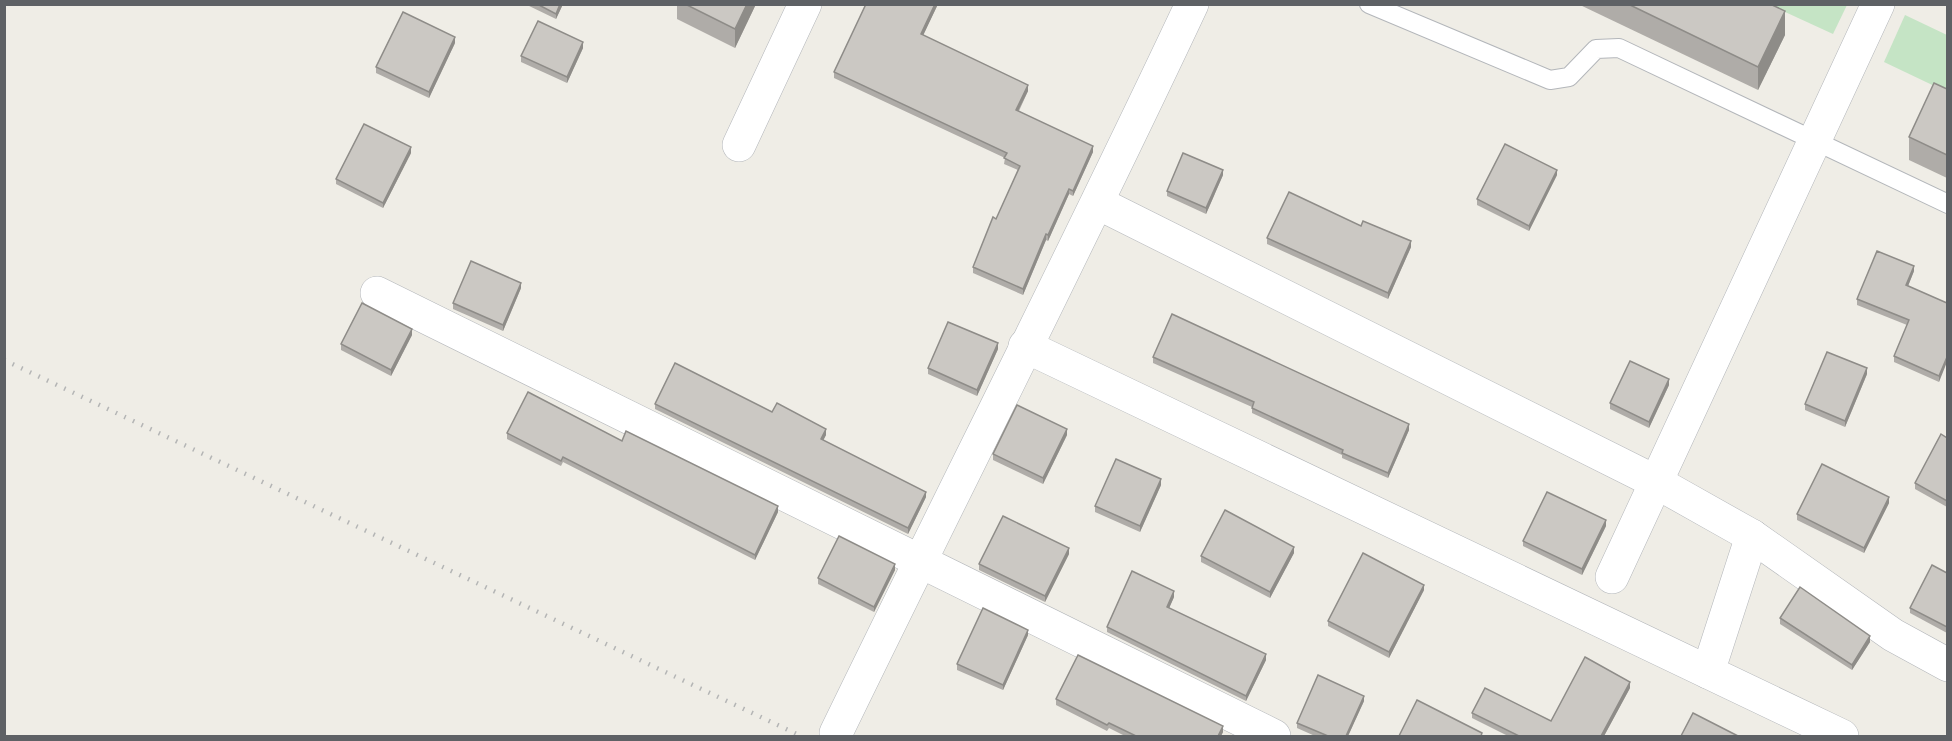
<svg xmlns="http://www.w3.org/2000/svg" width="1952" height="741" font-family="Barlow,sans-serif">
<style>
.green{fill:#c5e4c5}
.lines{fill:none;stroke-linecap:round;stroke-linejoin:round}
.service-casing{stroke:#b3b6ba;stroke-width:20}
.minor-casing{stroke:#b3b6ba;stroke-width:34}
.service{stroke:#fff;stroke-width:18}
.minor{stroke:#fff;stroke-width:33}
.rail{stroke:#b4b5b5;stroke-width:4.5;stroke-dasharray:1.5 8;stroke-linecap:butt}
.wall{fill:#afaca8}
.shaded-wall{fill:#8e8c88}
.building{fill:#cbc8c3;stroke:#8e8c88;stroke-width:1.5}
</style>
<rect width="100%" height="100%" fill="#efede6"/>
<g class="green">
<polygon points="1770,5 1847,5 1833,34"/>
<polygon points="1905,15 1947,35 1947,92 1884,62"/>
</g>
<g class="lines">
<defs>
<polyline id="service" points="1369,4 1550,80 1569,77 1596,49 1619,48 1948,204"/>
<g id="minor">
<polyline points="739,145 805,4"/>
<polyline points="1098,203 1656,482 1752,536 1893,635 1948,665"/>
<polyline points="377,293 1274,736"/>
<polyline points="1025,346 1842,736"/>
<polyline points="1612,577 1878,4"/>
<polyline points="1708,672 1752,536"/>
<path d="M836 733C954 490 1077 249 1192 4"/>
</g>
</defs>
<use href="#service" class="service-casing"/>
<use href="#minor" class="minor-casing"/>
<use href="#service" class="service"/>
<use href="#minor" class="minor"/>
<polyline class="rail" points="4,360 801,736"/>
</g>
<g class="wall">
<polygon points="525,4 563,4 556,19"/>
<polygon points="677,4 756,4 735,48 677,19"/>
<polygon points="866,4 938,4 923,35 1028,91 1019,111 1093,152 1073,196 1069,194 1048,241 1046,240 1023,295 973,273 973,267 996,219 1018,170 1004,164 1005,158 834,78 834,72"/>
<polygon points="1578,4 1770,4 1785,35 1758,90"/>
<polygon points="455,43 429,98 376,73 376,67"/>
<polygon points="583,48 567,83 521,62 521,56"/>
<polygon points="1947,89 1947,178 1909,160 1909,137"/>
<polygon points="411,153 383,208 336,184 336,179"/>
<polygon points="1223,175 1206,214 1167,196 1167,191"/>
<polygon points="1557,175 1529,231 1477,205 1477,199"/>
<polygon points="1361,226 1411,247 1388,299 1267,244 1267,238"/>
<polygon points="1914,271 1908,286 1947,303 1939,382 1894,362 1894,356 1907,325 1857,305 1857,299"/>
<polygon points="521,288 503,331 453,309 453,303"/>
<polygon points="412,335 391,376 341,350 341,344"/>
<polygon points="998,349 977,396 928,374 928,368"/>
<polygon points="1153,357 1409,430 1388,478 1342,458 1342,455 1252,413 1252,407 1153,363"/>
<polygon points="1867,374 1845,427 1805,410 1805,404"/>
<polygon points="1669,385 1649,428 1610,409 1610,403"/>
<polygon points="655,404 772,412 826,435 823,440 926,497 908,534 655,409"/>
<polygon points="507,433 622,441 778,512 755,560 563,462 561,466 507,439"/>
<polygon points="1067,435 1043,484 993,460 993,454"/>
<polygon points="1947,438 1947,507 1915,489 1915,483"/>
<polygon points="1161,485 1140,532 1095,512 1095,506"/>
<polygon points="1889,503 1864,553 1797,520 1797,514"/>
<polygon points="1606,526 1582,575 1523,546 1523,541"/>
<polygon points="1294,553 1270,598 1201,562 1201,556"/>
<polygon points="1069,554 1045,602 979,570 979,564"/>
<polygon points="895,570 874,612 818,584 818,578"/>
<polygon points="1947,573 1947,633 1910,613 1910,608"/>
<polygon points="1424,590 1389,658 1328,626 1328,621"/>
<polygon points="1174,597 1169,608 1266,660 1246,701 1107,632 1107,627"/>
<polygon points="1780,618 1870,642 1852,670 1780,624"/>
<polygon points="1028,635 1003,690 957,670 957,664"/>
<polygon points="1630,688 1604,736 1508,736 1472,718 1472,713 1551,721"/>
<polygon points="1056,699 1223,732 1221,736 1125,736 1109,728 1107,731 1056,705"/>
<polygon points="1364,701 1348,736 1315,736 1297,728 1297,723"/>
</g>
<g class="shaded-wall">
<polygon points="560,4 563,4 556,19 556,14"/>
<polygon points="747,4 756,4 735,48 735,29"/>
<polygon points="935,4 938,4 921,40 921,34"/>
<polygon points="1785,11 1785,35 1758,90 1758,67"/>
<polygon points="455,37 455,43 429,98 429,92"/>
<polygon points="583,42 583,48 567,83 567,77"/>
<polygon points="1028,85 1028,91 1016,115 1016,110"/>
<polygon points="1093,146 1093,152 1073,196 1073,191"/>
<polygon points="411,147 411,153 383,208 383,203"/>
<polygon points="1223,170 1223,175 1206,214 1206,208"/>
<polygon points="1557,170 1557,175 1529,231 1529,226"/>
<polygon points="1069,189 1069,194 1048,241 1048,235"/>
<polygon points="1046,234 1046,240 1023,295 1023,289"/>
<polygon points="1411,241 1411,247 1388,299 1388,293"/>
<polygon points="1914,266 1914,271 1906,291 1906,285"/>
<polygon points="521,283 521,288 503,331 503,325"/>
<polygon points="412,329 412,335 391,376 391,370"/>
<polygon points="998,343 998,349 977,396 977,390"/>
<polygon points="1947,357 1947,362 1939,382 1939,376"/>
<polygon points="1867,368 1867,374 1845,427 1845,421"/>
<polygon points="1669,379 1669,385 1649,428 1649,422"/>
<polygon points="1409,424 1409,430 1388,478 1388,473"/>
<polygon points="826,429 826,435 821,445 821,439"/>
<polygon points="1067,429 1067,435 1043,484 1043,478"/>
<polygon points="1161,479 1161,485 1140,532 1140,526"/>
<polygon points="926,492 926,497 908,534 908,528"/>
<polygon points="1889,497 1889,503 1864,553 1864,548"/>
<polygon points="778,506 778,512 755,560 755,555"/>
<polygon points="1606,520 1606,526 1582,575 1582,569"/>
<polygon points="1294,547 1294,553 1270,598 1270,592"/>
<polygon points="1069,548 1069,554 1045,602 1045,596"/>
<polygon points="895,564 895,570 874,612 874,607"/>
<polygon points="1424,585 1424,590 1389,658 1389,652"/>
<polygon points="1174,591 1174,597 1167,613 1167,607"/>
<polygon points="1028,630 1028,635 1003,690 1003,685"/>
<polygon points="1870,636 1870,642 1852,670 1852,665"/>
<polygon points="1266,654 1266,660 1246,701 1246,696"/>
<polygon points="1630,682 1630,688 1604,736 1601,736"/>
<polygon points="1364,696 1364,701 1348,736 1346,736"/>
<polygon points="1223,726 1223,732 1221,736 1218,736"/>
</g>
<g class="building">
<polygon points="537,4 560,4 556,14"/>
<polygon points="685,4 747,4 735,29"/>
<polygon points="866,4 935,4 921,34 1028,85 1016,110 1093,146 1073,191 1069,189 1048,235 1046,234 1023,289 973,267 993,217 996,219 1020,166 1004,158 1007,153 834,72"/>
<polygon points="1628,4 1770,4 1785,11 1758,67"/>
<polygon points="403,12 455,37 429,92 376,67"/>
<polygon points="538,21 583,42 567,77 521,56"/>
<polygon points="1934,83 1947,89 1947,155 1909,137"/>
<polygon points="364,124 411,147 383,203 336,179"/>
<polygon points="1505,144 1557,170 1529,226 1477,199"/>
<polygon points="1183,153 1223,170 1206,208 1167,191"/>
<polygon points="1289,192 1361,226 1363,221 1411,241 1388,293 1267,238"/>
<polygon points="1877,251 1914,266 1906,285 1947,303 1947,357 1939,376 1894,356 1909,320 1857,299"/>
<polygon points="471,261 521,283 503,325 453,303"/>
<polygon points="362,303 412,329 391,370 341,344"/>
<polygon points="1172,314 1409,424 1388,473 1342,453 1343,450 1252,408 1254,402 1153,357"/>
<polygon points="948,322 998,343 977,390 928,368"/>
<polygon points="1827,352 1867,368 1845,421 1805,404"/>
<polygon points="1630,361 1669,379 1649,422 1610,403"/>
<polygon points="675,363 772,412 777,403 826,429 821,439 926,492 908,528 655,404"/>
<polygon points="528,392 622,441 626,431 778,506 755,555 563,457 561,461 507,433"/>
<polygon points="1017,405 1067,429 1043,478 993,454"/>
<polygon points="1941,434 1947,438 1947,501 1915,483"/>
<polygon points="1116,459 1161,479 1140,526 1095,506"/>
<polygon points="1822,464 1889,497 1864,548 1797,514"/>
<polygon points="1547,492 1606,520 1582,569 1523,541"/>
<polygon points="1225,510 1294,547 1270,592 1201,556"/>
<polygon points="1003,516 1069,548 1045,596 979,564"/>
<polygon points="839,536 895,564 874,607 818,578"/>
<polygon points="1363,553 1424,585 1389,652 1328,621"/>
<polygon points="1932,565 1947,573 1947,627 1910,608"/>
<polygon points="1132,571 1174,591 1167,607 1266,654 1246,696 1107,627"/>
<polygon points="1800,587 1870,636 1852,665 1780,618"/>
<polygon points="983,608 1028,630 1003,685 957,664"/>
<polygon points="1078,655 1223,726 1218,736 1136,736 1109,723 1107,725 1056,699"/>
<polygon points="1585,657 1630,682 1601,736 1519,736 1472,713 1485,688 1551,721"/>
<polygon points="1318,675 1364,696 1346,736 1328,736 1297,723"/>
<polygon points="1417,700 1482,733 1481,736 1399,736"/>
<polygon points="1693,713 1738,736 1681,736"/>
</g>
<rect width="1952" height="741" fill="none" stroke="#5e6165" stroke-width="12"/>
</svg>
